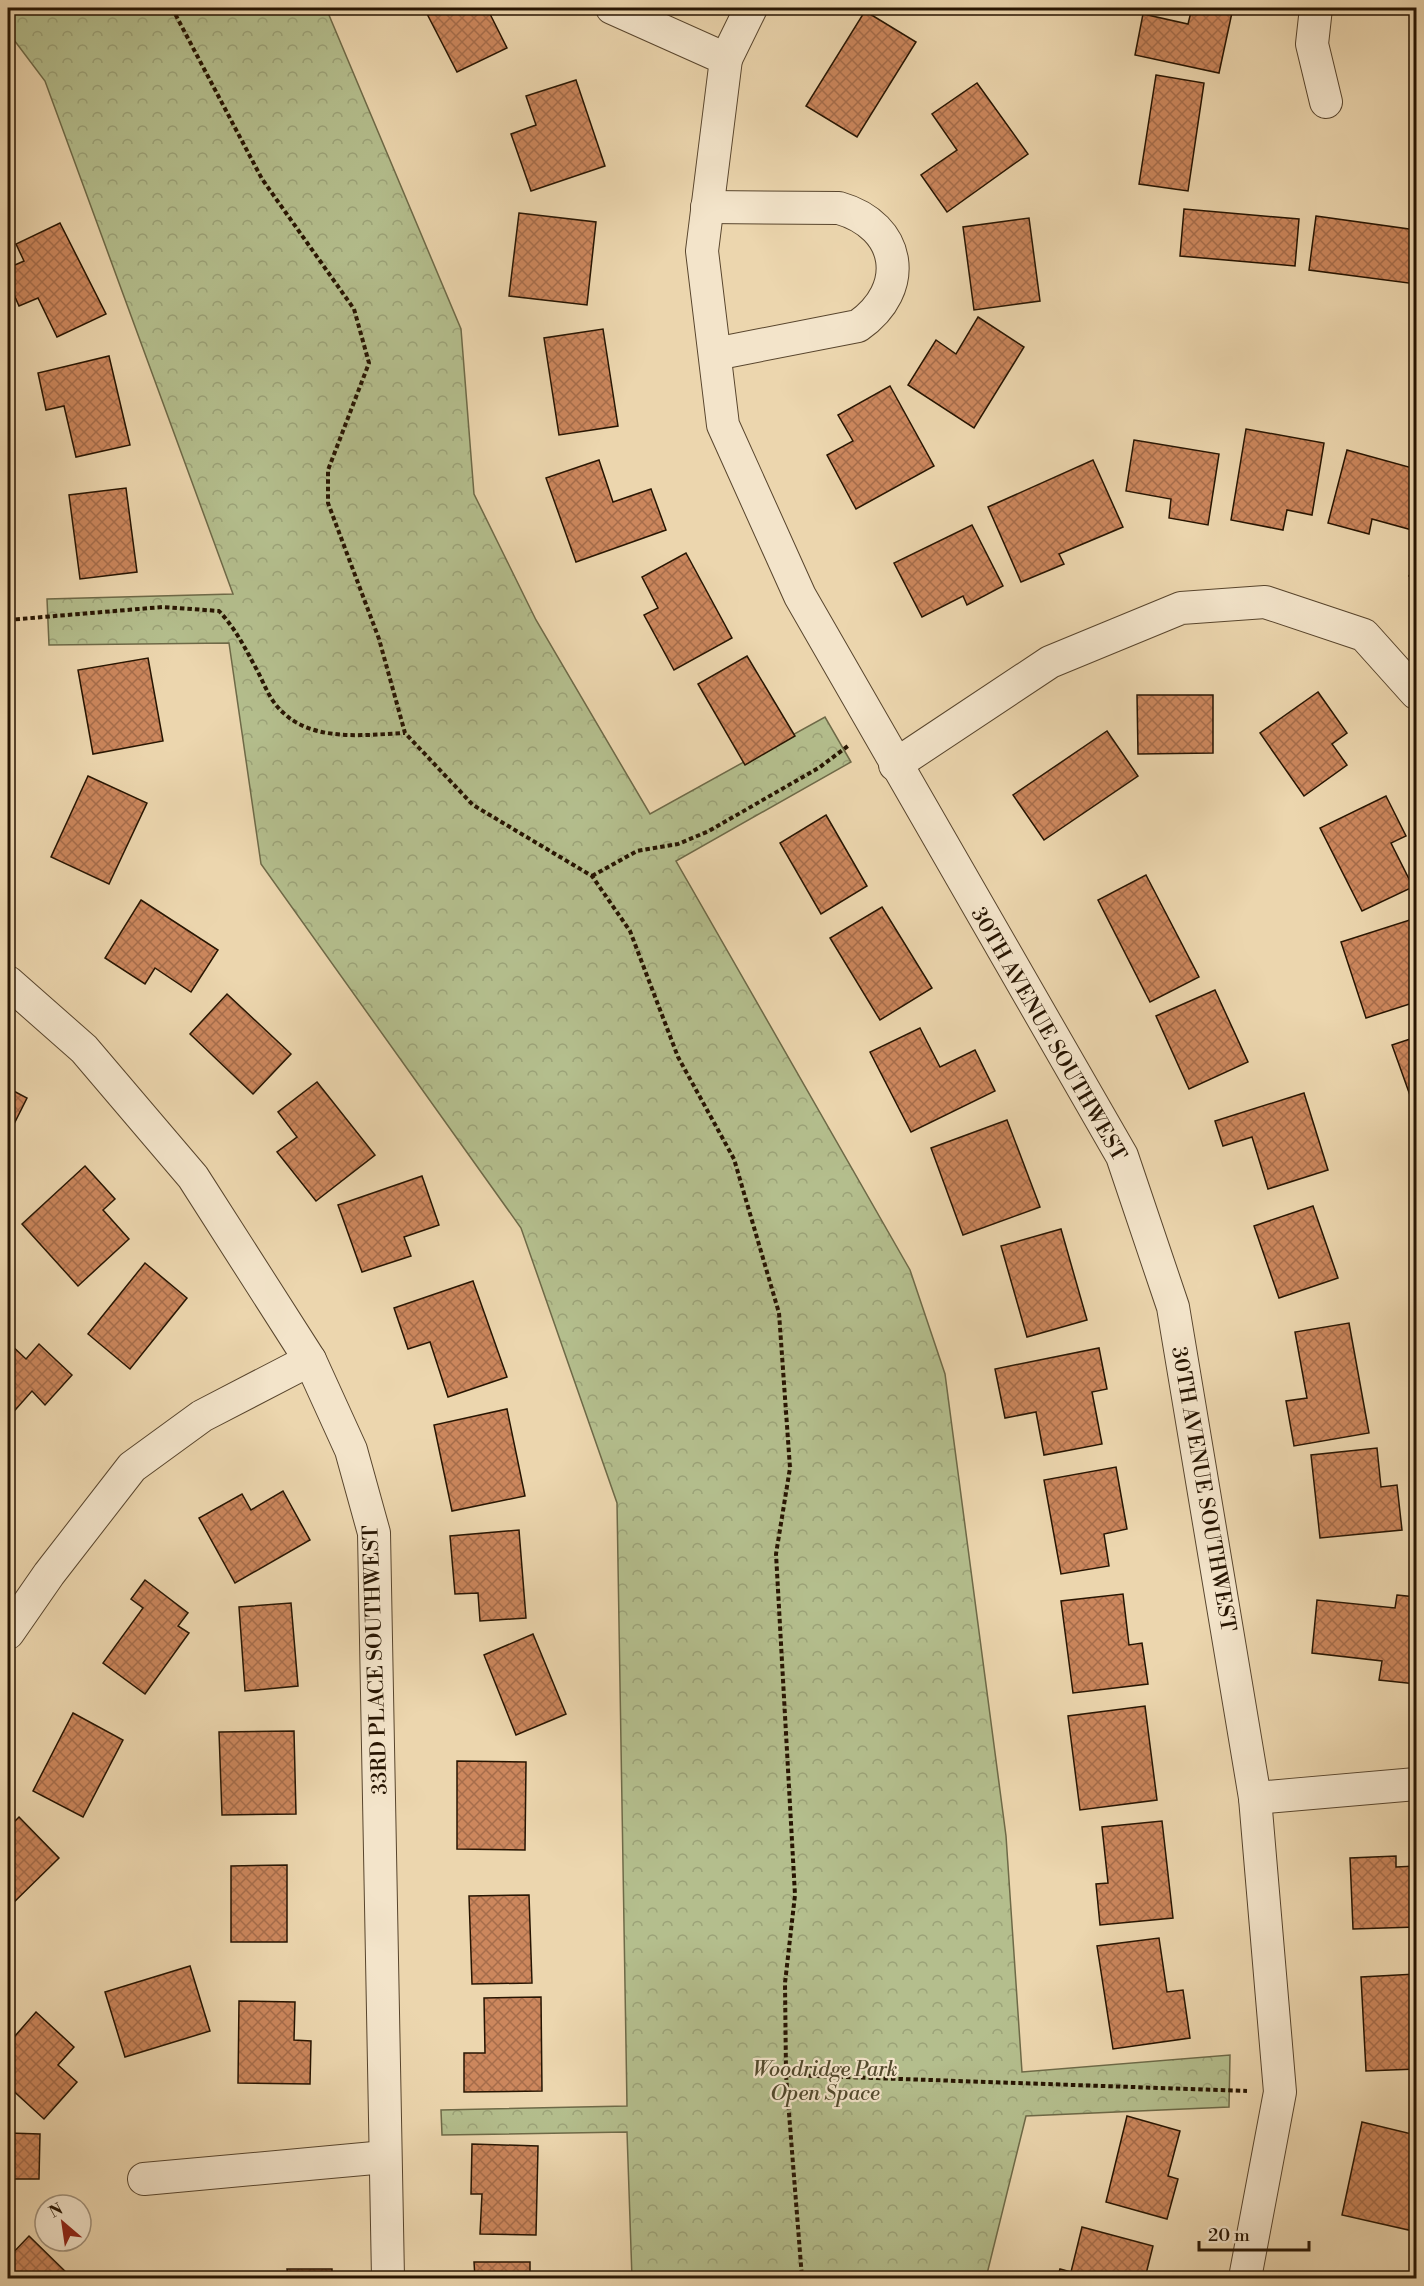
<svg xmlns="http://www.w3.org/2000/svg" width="1424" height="2286" font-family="'Libre Bodoni',serif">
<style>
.forest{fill:url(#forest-crowns);stroke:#6e6a48;stroke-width:1.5}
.building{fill:url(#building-cross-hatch);stroke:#271502;stroke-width:1.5}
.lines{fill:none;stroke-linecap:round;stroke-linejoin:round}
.street-casing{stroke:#58452d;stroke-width:34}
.path{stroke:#271502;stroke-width:4;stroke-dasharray:4.5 3;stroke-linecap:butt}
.street{stroke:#f3e4ca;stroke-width:32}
.labels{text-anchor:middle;stroke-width:4.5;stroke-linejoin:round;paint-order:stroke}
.street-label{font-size:21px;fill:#271502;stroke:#f3e4ca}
.park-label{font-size:21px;font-style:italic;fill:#51482c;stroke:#f3e4ca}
</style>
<defs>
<pattern id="forest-crowns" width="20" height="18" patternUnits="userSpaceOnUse" patternTransform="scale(1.5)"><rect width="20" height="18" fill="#b4be8d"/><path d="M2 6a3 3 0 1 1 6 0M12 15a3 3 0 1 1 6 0" fill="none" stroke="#9ba278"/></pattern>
<pattern id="building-cross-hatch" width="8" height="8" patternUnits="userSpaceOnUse" patternTransform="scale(1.5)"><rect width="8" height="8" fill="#cc875d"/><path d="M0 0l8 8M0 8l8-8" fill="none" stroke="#a66d4b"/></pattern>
</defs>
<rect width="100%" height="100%" fill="#ecd6ae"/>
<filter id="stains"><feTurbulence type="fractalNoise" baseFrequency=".00333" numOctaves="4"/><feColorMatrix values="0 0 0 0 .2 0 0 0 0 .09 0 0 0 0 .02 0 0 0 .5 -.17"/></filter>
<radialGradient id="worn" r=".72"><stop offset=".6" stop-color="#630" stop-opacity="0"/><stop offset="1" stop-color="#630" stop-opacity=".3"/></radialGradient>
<polygon class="forest" points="8,8 326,8 461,329 474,494 536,620 650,814 825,717 851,762 676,861 910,1270 945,1374 1006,1836 1022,2072 1230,2055 1229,2107 1026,2116 986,2278 632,2278 627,2132 442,2135 441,2110 627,2106 617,1503 521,1228 261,864 229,643 49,645 47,599 233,594 45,81 8,32"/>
<g class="building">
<polygon points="424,8 493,8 488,10 507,48 457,72"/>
<polygon points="1192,8 1233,8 1219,73 1135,55 1143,14 1188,24"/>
<polygon points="865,11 916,42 857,137 806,106"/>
<polygon points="1156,75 1204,83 1188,191 1139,184"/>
<polygon points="576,80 605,166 531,191 511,134 536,125 526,96"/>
<polygon points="977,83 1028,154 947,212 921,175 957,150 932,114"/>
<polygon points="1184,209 1299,219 1295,266 1180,256"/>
<polygon points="519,213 596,222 587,305 509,296"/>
<polygon points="1316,216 1416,230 1416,284 1309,270"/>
<polygon points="1029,218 1040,301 974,310 963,227"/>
<polygon points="60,223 106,314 57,337 38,298 19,306 8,281 8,268 24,261 16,244"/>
<polygon points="978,317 1024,347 974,428 908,385 936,340 956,354"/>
<polygon points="603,329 618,426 559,435 544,338"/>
<polygon points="109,356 130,445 76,457 64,406 46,410 38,373"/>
<polygon points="890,386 934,466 856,509 827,455 853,441 838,415"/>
<polygon points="1246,429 1324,443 1312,515 1287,510 1283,530 1231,520"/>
<polygon points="1134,440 1219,454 1208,525 1169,518 1171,499 1126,491"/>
<polygon points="1347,450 1416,469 1416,513 1412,530 1372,519 1369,534 1328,523"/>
<polygon points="599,460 613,502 651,489 666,530 576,562 546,478"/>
<polygon points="1093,460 1123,527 1059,554 1064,564 1021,582 988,507"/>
<polygon points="126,488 137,572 80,579 69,495"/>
<polygon points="972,525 1003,586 967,605 963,596 922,617 894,563"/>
<polygon points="686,553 732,638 674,670 644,615 658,608 642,577"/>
<polygon points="1416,563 1416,580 1409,576"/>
<polygon points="747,656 795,736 745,765 698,684"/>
<polygon points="148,658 163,741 93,754 78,670"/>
<polygon points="1318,692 1347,733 1332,744 1347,765 1304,796 1260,733"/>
<polygon points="1137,695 1213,695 1213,753 1138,754"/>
<polygon points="1107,731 1138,776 1044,840 1013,795"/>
<polygon points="88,776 147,803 109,884 51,857"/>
<polygon points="1386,796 1406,836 1391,843 1413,887 1362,911 1320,828"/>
<polygon points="826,815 867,886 821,914 780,843"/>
<polygon points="1146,875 1199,977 1150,1002 1098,900"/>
<polygon points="141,900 218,950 191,992 155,968 145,984 105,958"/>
<polygon points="882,907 932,988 880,1020 830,938"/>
<polygon points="1416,918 1416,1002 1366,1018 1341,942"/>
<polygon points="1215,990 1248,1062 1189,1089 1156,1016"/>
<polygon points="227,994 291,1054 253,1094 190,1034"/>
<polygon points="920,1028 940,1067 975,1050 995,1091 911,1132 870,1052"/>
<polygon points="1416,1037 1416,1112 1392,1045"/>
<polygon points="317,1082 375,1155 316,1201 277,1152 297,1137 278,1112"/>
<polygon points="8,1088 27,1098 8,1136"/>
<polygon points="1304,1093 1328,1170 1268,1189 1252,1137 1223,1146 1215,1121"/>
<polygon points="1007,1120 1040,1207 963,1235 931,1148"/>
<polygon points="85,1166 115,1199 103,1210 129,1239 78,1286 22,1224"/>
<polygon points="422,1176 439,1225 404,1237 411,1256 362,1272 338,1205"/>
<polygon points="1313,1206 1338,1278 1279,1298 1254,1226"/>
<polygon points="1061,1229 1087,1320 1027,1337 1001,1246"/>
<polygon points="145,1263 187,1298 130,1369 88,1334"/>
<polygon points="473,1281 507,1377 448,1397 430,1342 408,1349 394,1308"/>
<polygon points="1349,1323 1369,1433 1294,1446 1286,1401 1307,1398 1295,1332"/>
<polygon points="8,1342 26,1359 39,1344 72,1375 45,1405 32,1391 8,1418"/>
<polygon points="1099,1348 1107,1389 1092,1392 1102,1444 1044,1455 1036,1412 1005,1418 995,1369"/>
<polygon points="507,1409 525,1496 452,1511 434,1425"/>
<polygon points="1377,1448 1381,1487 1397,1485 1402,1530 1320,1538 1311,1455"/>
<polygon points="1116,1467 1127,1529 1104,1534 1109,1566 1061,1574 1044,1480"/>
<polygon points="283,1491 310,1540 235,1583 199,1518 242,1494 251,1510"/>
<polygon points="519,1530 526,1618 480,1621 478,1593 455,1594 450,1536"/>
<polygon points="145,1580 188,1613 178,1626 189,1633 145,1694 103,1663 143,1608 131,1599"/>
<polygon points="1123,1594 1129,1645 1142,1643 1148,1684 1073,1693 1061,1601"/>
<polygon points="1397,1595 1416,1597 1416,1684 1379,1680 1382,1661 1312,1653 1317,1600 1395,1608"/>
<polygon points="291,1603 298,1686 245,1691 239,1607"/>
<polygon points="533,1634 566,1714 516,1735 484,1655"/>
<polygon points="1145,1706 1157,1800 1080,1810 1068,1716"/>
<polygon points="73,1713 123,1740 83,1817 33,1791"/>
<polygon points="294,1731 296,1814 222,1815 219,1732"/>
<polygon points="457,1761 526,1762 525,1850 457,1849"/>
<polygon points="19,1817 59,1858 8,1908 8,1828"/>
<polygon points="1162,1821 1173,1918 1100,1925 1096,1884 1108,1883 1102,1827"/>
<polygon points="1396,1856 1396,1867 1416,1866 1416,1927 1353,1929 1350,1858"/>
<polygon points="287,1865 287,1942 231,1942 231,1866"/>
<polygon points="529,1895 532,1983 472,1984 469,1896"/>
<polygon points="1159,1938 1167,1992 1183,1990 1190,2038 1113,2049 1097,1946"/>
<polygon points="190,1966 210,2031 125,2057 105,1992"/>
<polygon points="1416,1974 1416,2069 1366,2071 1361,1977"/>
<polygon points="541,1997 542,2091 464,2092 464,2053 485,2053 484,1998"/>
<polygon points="239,2001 295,2002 294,2040 311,2041 310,2084 238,2083"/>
<polygon points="36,2012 74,2047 58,2065 77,2082 44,2119 8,2086 8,2044"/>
<polygon points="1127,2116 1180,2131 1168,2176 1178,2179 1167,2219 1106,2202"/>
<polygon points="1362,2122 1416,2135 1416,2166 1412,2186 1416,2187 1416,2215 1413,2231 1342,2215"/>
<polygon points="8,2133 40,2134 39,2179 8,2179"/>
<polygon points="472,2144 538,2146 536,2235 480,2234 482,2194 471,2194"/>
<polygon points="1082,2227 1153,2246 1145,2278 1057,2278 1060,2269 1071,2272"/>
<polygon points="29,2236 72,2278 8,2278 8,2258"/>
<polygon points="474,2262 530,2262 530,2278 475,2278"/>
<polygon points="287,2269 332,2269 332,2278 288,2278"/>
</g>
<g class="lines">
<defs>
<g id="street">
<polyline points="612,8 726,59 702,251 723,425 800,596 1122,1156 1173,1307 1255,1798 1280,2092 1245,2278"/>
<polyline points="1316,8 1312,44 1326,102"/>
<polyline points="726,59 751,8"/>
<path d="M707 207 839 208C902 226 911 289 858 326L715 354"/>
<polyline points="895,765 1050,662 1181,608 1265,602 1364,635 1416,693"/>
<polyline points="8,982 84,1049 193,1177 310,1360 351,1450 374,1533 388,2278"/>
<polyline points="8,1633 49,1574 132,1467 202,1416 310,1360"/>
<polyline points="1255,1798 1416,1784"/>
<polyline points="144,2179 385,2157"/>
</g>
</defs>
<use href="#street" class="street-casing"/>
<g class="path">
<polyline points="172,8 262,179 354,309 369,363 328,470 328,503 379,639 405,733 473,805 592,876 630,931 678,1057 734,1159 779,1313 790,1468 776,1554 795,1895 785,1983 786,2075 802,2278"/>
<path d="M8 620 163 607 219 611C236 629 246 650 258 672 263 682 267 692 273 701 303 744 360 735 405 733"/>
<polyline points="592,876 637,851 678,844 709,831 820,767 848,746"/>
<polyline points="786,2075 1247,2091"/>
</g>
<use href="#street" class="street"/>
</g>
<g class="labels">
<g class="street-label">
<text transform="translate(1049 1034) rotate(60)" y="7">30TH AVENUE SOUTHWEST</text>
<text transform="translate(1204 1489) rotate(80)" y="7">30TH AVENUE SOUTHWEST</text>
<text transform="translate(375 1660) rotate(-92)" y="7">33RD PLACE SOUTHWEST</text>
</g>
<g class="park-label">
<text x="825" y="2076">Woodridge Park<tspan x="825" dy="24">Open Space</tspan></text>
</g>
</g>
<rect width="1424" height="2286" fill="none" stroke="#ecd6ae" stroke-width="30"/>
<rect x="9" y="9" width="1406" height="2268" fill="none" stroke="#271502" stroke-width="3"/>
<rect x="15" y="15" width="1394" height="2256" fill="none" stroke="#271502" stroke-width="1.5"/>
<g transform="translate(63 2223) rotate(331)"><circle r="28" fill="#f3e4ca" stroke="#a1917a" stroke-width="1.5"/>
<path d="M0-4.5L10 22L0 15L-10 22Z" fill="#8f2418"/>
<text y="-9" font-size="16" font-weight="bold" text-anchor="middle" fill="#271502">N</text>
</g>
<path d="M1199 2241v9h110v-9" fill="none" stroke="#271502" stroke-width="3"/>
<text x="1208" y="2241" font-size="18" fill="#271502" stroke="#f3e4ca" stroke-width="4.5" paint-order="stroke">20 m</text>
<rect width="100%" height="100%" filter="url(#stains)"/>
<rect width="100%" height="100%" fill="url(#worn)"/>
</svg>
